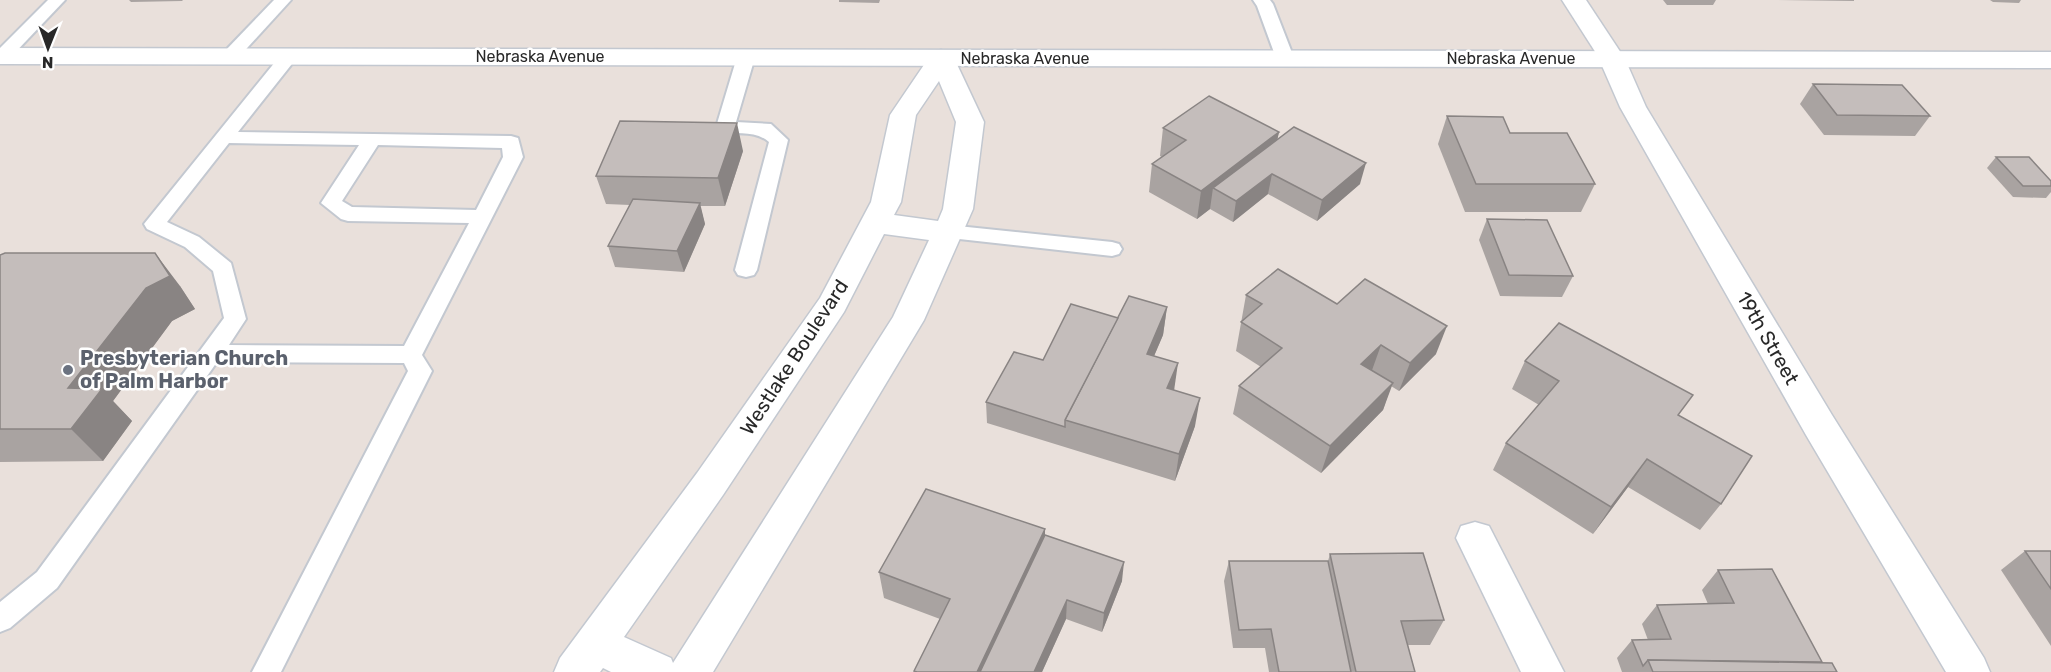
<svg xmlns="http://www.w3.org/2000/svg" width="2051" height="672" font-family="Rubik,sans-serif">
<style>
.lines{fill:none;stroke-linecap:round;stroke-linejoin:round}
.service-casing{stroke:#c3c8d0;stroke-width:4}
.minor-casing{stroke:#c3c8d0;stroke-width:3}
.tertiary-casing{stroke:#c3c8d0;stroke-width:3}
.secondary-casing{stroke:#c3c8d0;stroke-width:3}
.service{fill:#fff;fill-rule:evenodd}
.minor{fill:#fff;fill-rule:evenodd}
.tertiary{fill:#fff;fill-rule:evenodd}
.secondary{fill:#fff;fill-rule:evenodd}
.wall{fill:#a9a3a1}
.shaded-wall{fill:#898483}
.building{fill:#c4bdbb;stroke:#898483;stroke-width:1.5}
.worship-dot{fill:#6b7280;stroke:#fff;stroke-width:2}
.labels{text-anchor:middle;stroke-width:5;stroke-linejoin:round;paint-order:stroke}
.far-street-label{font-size:16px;fill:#282828;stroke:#fff}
.street-label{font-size:20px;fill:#282828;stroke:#fff}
.worship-label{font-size:20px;font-weight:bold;fill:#5b616d;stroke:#fff;text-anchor:start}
</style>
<rect width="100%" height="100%" fill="#e9e0db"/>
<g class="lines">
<defs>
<g id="service">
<polygon points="48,0 65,0 8,60 0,61 0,48"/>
<polygon points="274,0 291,0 237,59 225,59 222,55 225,51"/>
<polygon points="1253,0 1270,0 1273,4 1294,58 1291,62 1279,62 1276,58 1257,6"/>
<path d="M290 50 296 51 299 55 238 132 511 136 518 138 523 157 422 355 432 371 281 672H252L408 371 404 363 217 362 57 588 10 628 0 632V602L37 572 224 318 213 271 185 247 147 229 144 224 284 51ZM229 143 359 145 321 203 341 219 348 221 469 223 404 346 229 345 246 319 231 263 199 237 167 222ZM378 145 502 148 503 157 476 210 352 207 342 201Z"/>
<path d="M746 52 752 53 755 57 736 122 771 124 788 140 757 270 754 275 746 277 738 275 735 270 769 142C754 129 737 136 718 131L716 127 737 57 740 53Z"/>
<polygon points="948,225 1112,242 1119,244 1122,249 1119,254 1112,256 941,237 938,232 941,227"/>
</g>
<g id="minor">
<polygon points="1612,51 1621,54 1625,59 1646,107 1832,415 1984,658 1990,672 1946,672 1806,435 1620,107 1599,59 1603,54"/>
<polygon points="1475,522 1489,526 1564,672 1521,672 1456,538 1461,526"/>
</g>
<g id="tertiary">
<polygon points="1562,0 1586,0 1625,59 1621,64 1612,67 1603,64"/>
<path d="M941 50 950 53 954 58 984 122 973 209 924 320 713 672H611L603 668 600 672H554L560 658 697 473 820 298 871 202 890 115 932 53ZM939 81 956 122 943 209 938 221 894 215 901 202 916 115ZM884 234 929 240 893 317 673 663 671 658 624 637 723 495 844 312Z"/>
</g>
<polygon id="secondary" points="0,48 2051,52 2051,68 0,64"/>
</defs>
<use href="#service" class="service-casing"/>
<use href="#minor" class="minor-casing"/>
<use href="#tertiary" class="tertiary-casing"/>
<use href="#secondary" class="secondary-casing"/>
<use href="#service" class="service"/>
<use href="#minor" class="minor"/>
<use href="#tertiary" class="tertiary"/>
<use href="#secondary" class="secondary"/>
</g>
<g class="wall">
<polygon points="129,0 183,0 182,1 131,2"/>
<polygon points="839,0 880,0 879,3 839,2"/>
<polygon points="1663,0 1716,0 1713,5 1667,5"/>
<polygon points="1771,0 1854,0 1854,1"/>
<polygon points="1990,0 2021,0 2019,3 1993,2"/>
<polygon points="1813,84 1930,116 1915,136 1824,135 1800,104"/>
<polygon points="1447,116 1510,133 1595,184 1581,212 1465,212 1438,144"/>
<polygon points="1163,128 1279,132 1277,140 1360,184 1317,221 1268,194 1233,222 1210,209 1197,219 1149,192 1152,164 1162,157 1160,156"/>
<polygon points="743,151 725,206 700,206 705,224 684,272 615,267 608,246 630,205 606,204 596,176"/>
<polygon points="1996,157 2051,181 2051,192 2046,198 2013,197 1987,168"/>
<polygon points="1487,219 1573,276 1562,297 1500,296 1479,240"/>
<polygon points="0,255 180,286 195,309 172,321 113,401 132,421 103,461 0,462"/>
<polygon points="1246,295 1337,304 1436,354 1399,391 1391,386 1383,410 1321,473 1233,414 1239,386 1261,367 1236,351"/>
<polygon points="1167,307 1163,335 1154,356 1195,426 1175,481 987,423 986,402 1043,360 1118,318"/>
<polygon points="1525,361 1679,416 1721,504 1700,530 1628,487 1593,534 1493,470 1506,443 1539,405 1512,389"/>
<polygon points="1045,535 1122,581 1102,632 1066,619 1042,672 914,672 940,619 884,598 879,572"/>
<polygon points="2025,551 2051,551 2051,646 2001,570"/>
<polygon points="1330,554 1444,620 1430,645 1408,645 1415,672 1269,672 1265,648 1233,648 1224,581 1229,561 1328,561"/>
<polygon points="1718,570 1822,662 1837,672 1622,672 1617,658 1632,640 1648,640 1642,624 1657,605 1708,604 1702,590"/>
</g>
<g class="shaded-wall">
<polygon points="737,123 743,151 725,206 718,178"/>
<polygon points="1279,132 1273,160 1213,188 1210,209 1197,219 1201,191"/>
<polygon points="1366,163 1360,184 1317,221 1322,200"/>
<polygon points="1272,174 1268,194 1233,222 1236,201"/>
<polygon points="700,203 705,224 684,272 677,251"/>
<polygon points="155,253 180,286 195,309 172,321 113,401 132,421 103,461 71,429 68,388"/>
<polygon points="1167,307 1163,335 1143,382 1147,354"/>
<polygon points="1447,326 1436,354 1399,391 1410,363"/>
<polygon points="1381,345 1371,373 1361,364"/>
<polygon points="1178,363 1174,391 1167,388"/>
<polygon points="1393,383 1383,410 1321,473 1330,446"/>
<polygon points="1200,398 1195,426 1175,481 1179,454"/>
<polygon points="1647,459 1628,487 1593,534 1611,507"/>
<polygon points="1045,529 1045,555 990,672 977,672"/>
<polygon points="1124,562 1122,581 1102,632 1104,613"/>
<polygon points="1067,600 1066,619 1042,672 1034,672"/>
</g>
<g class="building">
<polygon points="1813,84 1902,85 1930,116 1837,115"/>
<polygon points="1209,96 1279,132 1201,191 1152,164 1186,140 1163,128"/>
<polygon points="1447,116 1503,117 1510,133 1567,133 1595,184 1476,184"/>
<polygon points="620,121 737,123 718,178 596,176"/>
<polygon points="1294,127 1366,163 1322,200 1272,174 1236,201 1213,188"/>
<polygon points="1996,157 2029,157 2051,181 2051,186 2023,186"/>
<polygon points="633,199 700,203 677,251 608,246"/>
<polygon points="1487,219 1547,220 1573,276 1509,275"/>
<polygon points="5,253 155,253 170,276 146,288 68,388 102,389 71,429 0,429 0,255"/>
<polygon points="1278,269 1337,304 1365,279 1447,326 1410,363 1381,345 1361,364 1393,383 1330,446 1239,386 1282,348 1241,322 1262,304 1246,295"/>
<polygon points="1129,296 1167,307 1147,354 1178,363 1167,388 1200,398 1179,454 1065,420"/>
<polygon points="1071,304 1118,318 1065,420 1065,427 986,402 1014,352 1043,360"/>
<polygon points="1559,323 1693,395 1678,415 1752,456 1721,504 1647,459 1611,507 1506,443 1559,381 1525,361"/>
<polygon points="926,489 1045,529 977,672 917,672 914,671 950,599 879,572"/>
<polygon points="1045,535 1124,562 1104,613 1067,600 1034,672 980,672"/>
<polygon points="2025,551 2051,551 2051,589"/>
<polygon points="1423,553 1444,620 1401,621 1415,672 1356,672 1330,554"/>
<polygon points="1229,561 1328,561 1351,672 1279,672 1271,629 1239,630"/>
<polygon points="1772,569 1822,662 1648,660 1643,666 1632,640 1671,639 1657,605 1734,603 1718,570"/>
<polygon points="1648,660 1832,663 1837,672 1653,672"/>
</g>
<circle class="worship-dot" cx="68" cy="370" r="6"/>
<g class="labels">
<g class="far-street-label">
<text x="540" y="62">Nebraska Avenue</text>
<text x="1025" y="64">Nebraska Avenue</text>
<text x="1511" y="64">Nebraska Avenue</text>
</g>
<g class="street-label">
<text transform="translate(1768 338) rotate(60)" y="7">19th Street</text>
<text transform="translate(794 357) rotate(-57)" y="7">Westlake Boulevard</text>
</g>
<g class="worship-label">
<text x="80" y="365">Presbyterian Church<tspan x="80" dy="23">of Palm Harbor</tspan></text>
</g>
</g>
<g transform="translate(48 48) rotate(181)" stroke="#ffffff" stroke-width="4.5" paint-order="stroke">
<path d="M0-4.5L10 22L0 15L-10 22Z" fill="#282828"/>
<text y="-9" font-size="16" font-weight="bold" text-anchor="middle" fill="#282828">N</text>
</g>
</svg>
